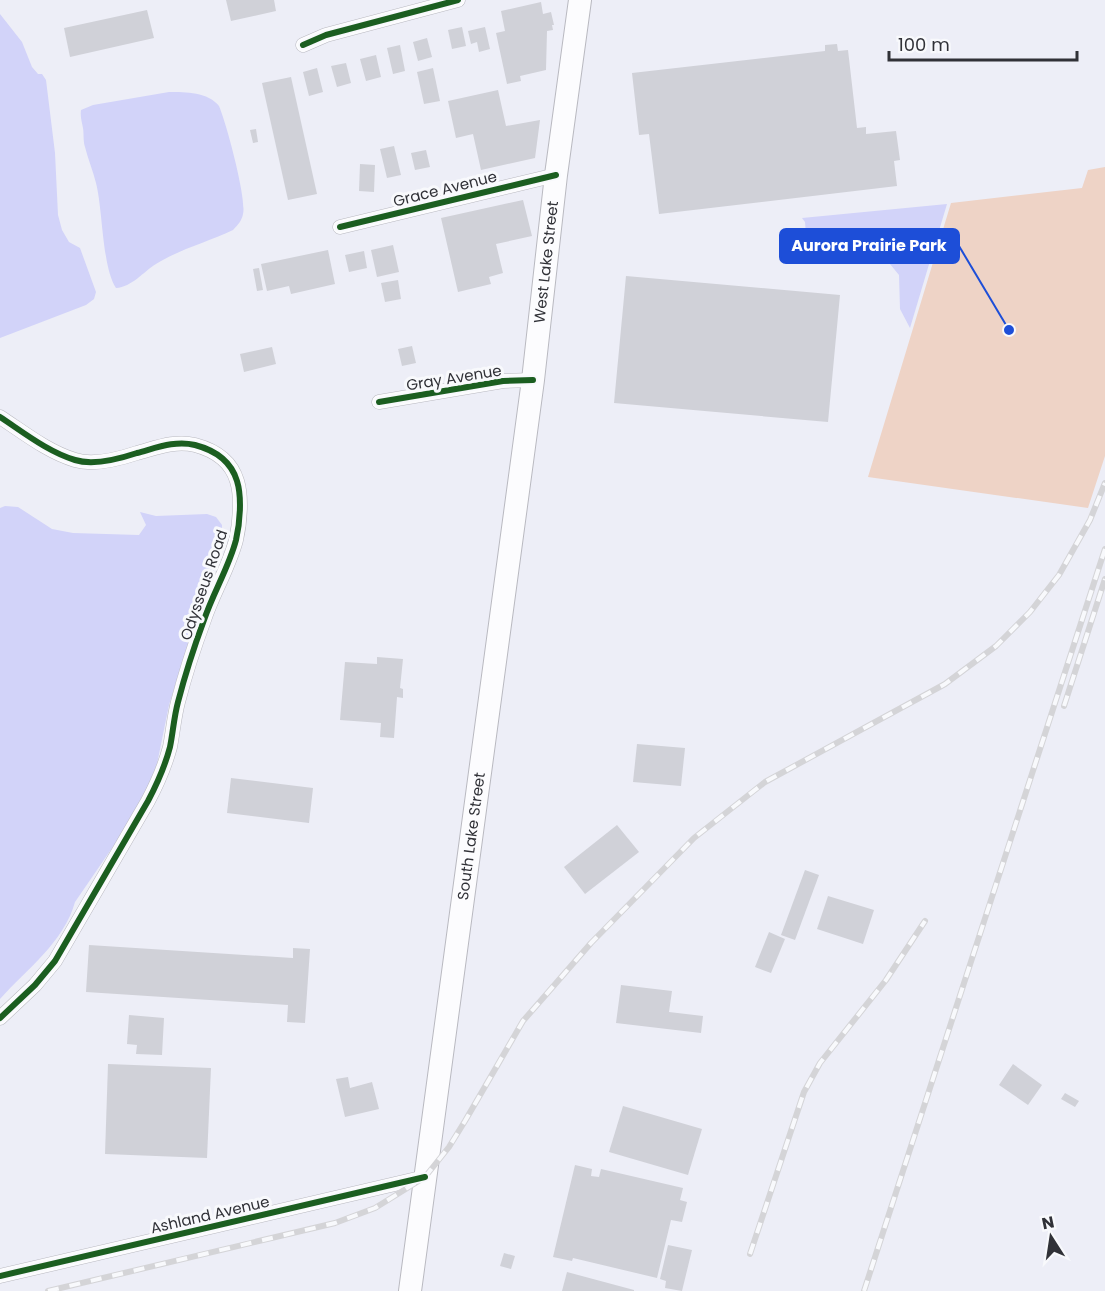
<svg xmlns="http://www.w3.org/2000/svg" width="1105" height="1291" font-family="Poppins,sans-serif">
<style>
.green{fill:#eed3c6}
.water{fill:#d2d3f9}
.building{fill:#d0d1d8}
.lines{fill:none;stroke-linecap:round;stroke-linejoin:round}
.street-casing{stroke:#b9b9c0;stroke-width:15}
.primary-casing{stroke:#b9b9c0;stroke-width:24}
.street{stroke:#fcfcfe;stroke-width:14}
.primary{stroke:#fcfcfe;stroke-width:22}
.rail-casing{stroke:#d4d4d7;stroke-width:6}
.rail{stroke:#f8f9fc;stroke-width:4;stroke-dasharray:11;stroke-linecap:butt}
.cycleway-casing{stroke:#f8f9fc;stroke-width:10}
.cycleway{stroke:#1b5e20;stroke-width:6}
.labels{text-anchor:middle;stroke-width:6;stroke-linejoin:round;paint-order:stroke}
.street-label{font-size:15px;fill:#303137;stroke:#f8f9fc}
.leader{fill:none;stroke:#1d4ed8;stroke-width:2}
.callout-dot{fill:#1d4ed8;stroke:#f8f9fc;stroke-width:2}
.callout{fill:#1d4ed8;stroke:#1d4ed8;stroke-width:2}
.callout-label{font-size:16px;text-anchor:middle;font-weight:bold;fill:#fff}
</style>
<rect width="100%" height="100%" fill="#edeef7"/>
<polygon class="green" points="1105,167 1105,456 1088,508 868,477 951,203 1082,188 1088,170"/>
<g class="water">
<polygon points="0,14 22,42 32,67 38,74 42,74 46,80 55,153 58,215 62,230 69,242 80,248 96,292 94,299 86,305 0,338"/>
<path d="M169 92C186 92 208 92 219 106 226 122 247 199 243 214 242 220 238 225 233 230 208 242 180 249 156 264 143 272 132 287 116 288 102 267 103 210 96 183 93 171 88 159 85 147 83 141 84 134 83 128 82 122 80 117 81 110L93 105Z"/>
<polygon points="947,204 910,328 900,309 899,275 881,253 870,245 835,234 806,234 805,222 802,218"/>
<path d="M5 506 18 507 52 529 73 533 139 535 146 525 140 512 156 516 207 514 216 517 222 525V539L213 575 195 621 169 705 157 764 149 786 134 816 75 902C64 942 27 969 0 999V508Z"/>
</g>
<g class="building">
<polygon points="226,0 274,0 276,11 231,21"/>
<polygon points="541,2 543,14 551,12 554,25 552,25 553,30 547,31 546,70 520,76 521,81 507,84 496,33 505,31 501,11"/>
<polygon points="147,10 154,38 70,57 64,28"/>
<polygon points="462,27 466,46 452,49 448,30"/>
<polygon points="485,27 490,49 479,52 477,42 471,44 468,31"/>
<polygon points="427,38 432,57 418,61 413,42"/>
<polygon points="837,44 838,51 848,50 857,128 866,127 866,134 896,131 900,160 894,161 897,186 659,214 649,134 639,135 632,73 825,51 825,45"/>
<polygon points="400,45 405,71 393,74 387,48"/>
<polygon points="376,55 381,77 366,81 360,59"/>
<polygon points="346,63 351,83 337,87 331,66"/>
<polygon points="317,68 323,92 309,96 303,72"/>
<polygon points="433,68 440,101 424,104 417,72"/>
<polygon points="291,77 317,194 288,200 262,83"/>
<polygon points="498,90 506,126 540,120 535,158 481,170 473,134 456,138 448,101"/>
<polygon points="256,129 258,142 253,143 250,130"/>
<polygon points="394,146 401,175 387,178 380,149"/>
<polygon points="426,150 430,167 415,170 411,153"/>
<polygon points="360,164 375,165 374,192 359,191"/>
<polygon points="523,200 532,236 496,244 503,273 489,277 491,284 458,292 441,218"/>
<polygon points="393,245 399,272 377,277 371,250"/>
<polygon points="328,250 335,284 291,294 289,286 267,291 261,264"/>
<polygon points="364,251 367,268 349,272 345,255"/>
<polygon points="259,268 263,290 257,291 253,269"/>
<polygon points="626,276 840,295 828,422 614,403"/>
<polygon points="398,280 401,299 385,302 381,283"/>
<polygon points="412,346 416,363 402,366 398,349"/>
<polygon points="272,347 276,364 244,372 240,354"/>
<polygon points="377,657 403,659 400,688 403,689 403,698 397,697 394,738 380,737 381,723 340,720 345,662 377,664"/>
<polygon points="637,744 685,748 681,786 633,782"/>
<polygon points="231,778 313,788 309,823 227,813"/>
<polygon points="617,825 639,852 585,894 564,867"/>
<polygon points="805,870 819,875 795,940 781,935"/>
<polygon points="828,896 874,910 863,944 817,929"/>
<polygon points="769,932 785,939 771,973 755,967"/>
<polygon points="89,945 293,958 293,948 310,949 305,1023 287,1022 288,1005 86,992"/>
<polygon points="621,985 672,991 669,1012 703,1016 701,1033 616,1023"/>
<polygon points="129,1015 164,1018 162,1055 136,1054 137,1045 127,1044"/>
<polygon points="108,1064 211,1068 207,1158 105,1154"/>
<polygon points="1013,1064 1042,1085 1028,1105 999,1085"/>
<polygon points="348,1077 350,1088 372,1082 379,1109 345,1117 336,1079"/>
<polygon points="1065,1093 1079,1101 1075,1107 1061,1099"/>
<polygon points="623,1106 702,1129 688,1175 609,1152"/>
<polygon points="575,1165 592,1169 591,1176 599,1177 601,1169 683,1188 680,1200 687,1202 682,1222 671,1220 657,1278 573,1258 572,1261 553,1257"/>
<polygon points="668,1245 692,1250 682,1291 665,1288 666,1281 660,1279"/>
<polygon points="504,1253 515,1256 511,1269 500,1266"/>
<polygon points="567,1272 634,1290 634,1291 562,1291"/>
</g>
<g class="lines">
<defs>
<g id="street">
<polyline points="303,45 326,35 458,0"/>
<polyline points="340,227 556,175"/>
<polyline points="379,402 503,381 533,380"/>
<path d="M0 417C23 432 48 452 75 460 94 466 119 459 137 453 156 448 175 440 195 445 214 450 231 461 237 481 242 497 240 523 236 540 229 567 213 593 204 620 194 647 185 675 178 702 174 717 173 732 170 747 165 766 157 784 148 801L55 961 35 985 0 1018"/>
<polyline points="0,1276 425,1177"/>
</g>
<g id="primary">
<path id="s1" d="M410 1291 533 380 556 175 580 0"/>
</g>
</defs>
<use href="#street" class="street-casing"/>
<use href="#primary" class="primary-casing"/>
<use href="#street" class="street"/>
<use href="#primary" class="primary"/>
<defs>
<g id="rail">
<polyline points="1064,706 1105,579"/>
<polyline points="750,1254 804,1092 820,1063 886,980 925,921"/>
<polyline points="48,1291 335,1223 375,1208 425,1177 449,1147 465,1121 523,1021 591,943 694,838 765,782 945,684 996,646 1030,612 1059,575 1090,520 1105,483"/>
<polyline points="864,1291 1105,549"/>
</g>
</defs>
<use href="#rail" class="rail-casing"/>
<use href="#rail" class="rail"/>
<defs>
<g id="cycleway">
<polyline points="303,45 326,35 458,0"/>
<polyline points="340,227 556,175"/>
<polyline points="379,402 503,381 533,380"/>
<path d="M0 417C23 432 48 452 75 460 94 466 119 459 137 453 156 448 175 440 195 445 214 450 231 461 237 481 242 497 240 523 236 540 229 567 213 593 204 620 194 647 185 675 178 702 174 717 173 732 170 747 165 766 157 784 148 801L55 961 35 985 0 1018"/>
<polyline points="0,1276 425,1177"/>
</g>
</defs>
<use href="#cycleway" class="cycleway-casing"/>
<use href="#cycleway" class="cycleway"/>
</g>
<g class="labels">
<g class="street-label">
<text transform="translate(445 189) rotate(-14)" y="5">Grace Avenue</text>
<text dy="5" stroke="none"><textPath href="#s1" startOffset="1038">West Lake Street</textPath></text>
<text transform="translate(454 378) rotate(-9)" y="5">Gray Avenue</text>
<text transform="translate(204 585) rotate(-71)" y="5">Odysseus Road</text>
<text dy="5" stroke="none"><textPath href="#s1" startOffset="459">South Lake Street</textPath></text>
<text transform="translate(210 1215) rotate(-13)" y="5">Ashland Avenue</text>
</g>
</g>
<path class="leader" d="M1009 330L959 246"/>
<circle class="callout-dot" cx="1009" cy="330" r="6"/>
<rect class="callout" x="780" y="229" width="179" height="34" rx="6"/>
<g class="callout-label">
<text x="869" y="251">Aurora Prairie Park</text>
</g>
<g transform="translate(1051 1237) rotate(348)" stroke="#f8f9fc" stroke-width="4.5" paint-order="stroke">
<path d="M0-4.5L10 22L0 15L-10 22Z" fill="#303137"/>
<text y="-9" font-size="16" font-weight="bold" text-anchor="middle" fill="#303137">N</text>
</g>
<path d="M889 51v9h188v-9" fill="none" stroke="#303137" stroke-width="3"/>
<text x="898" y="51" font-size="18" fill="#303137" stroke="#f8f9fc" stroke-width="4.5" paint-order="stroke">100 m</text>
</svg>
